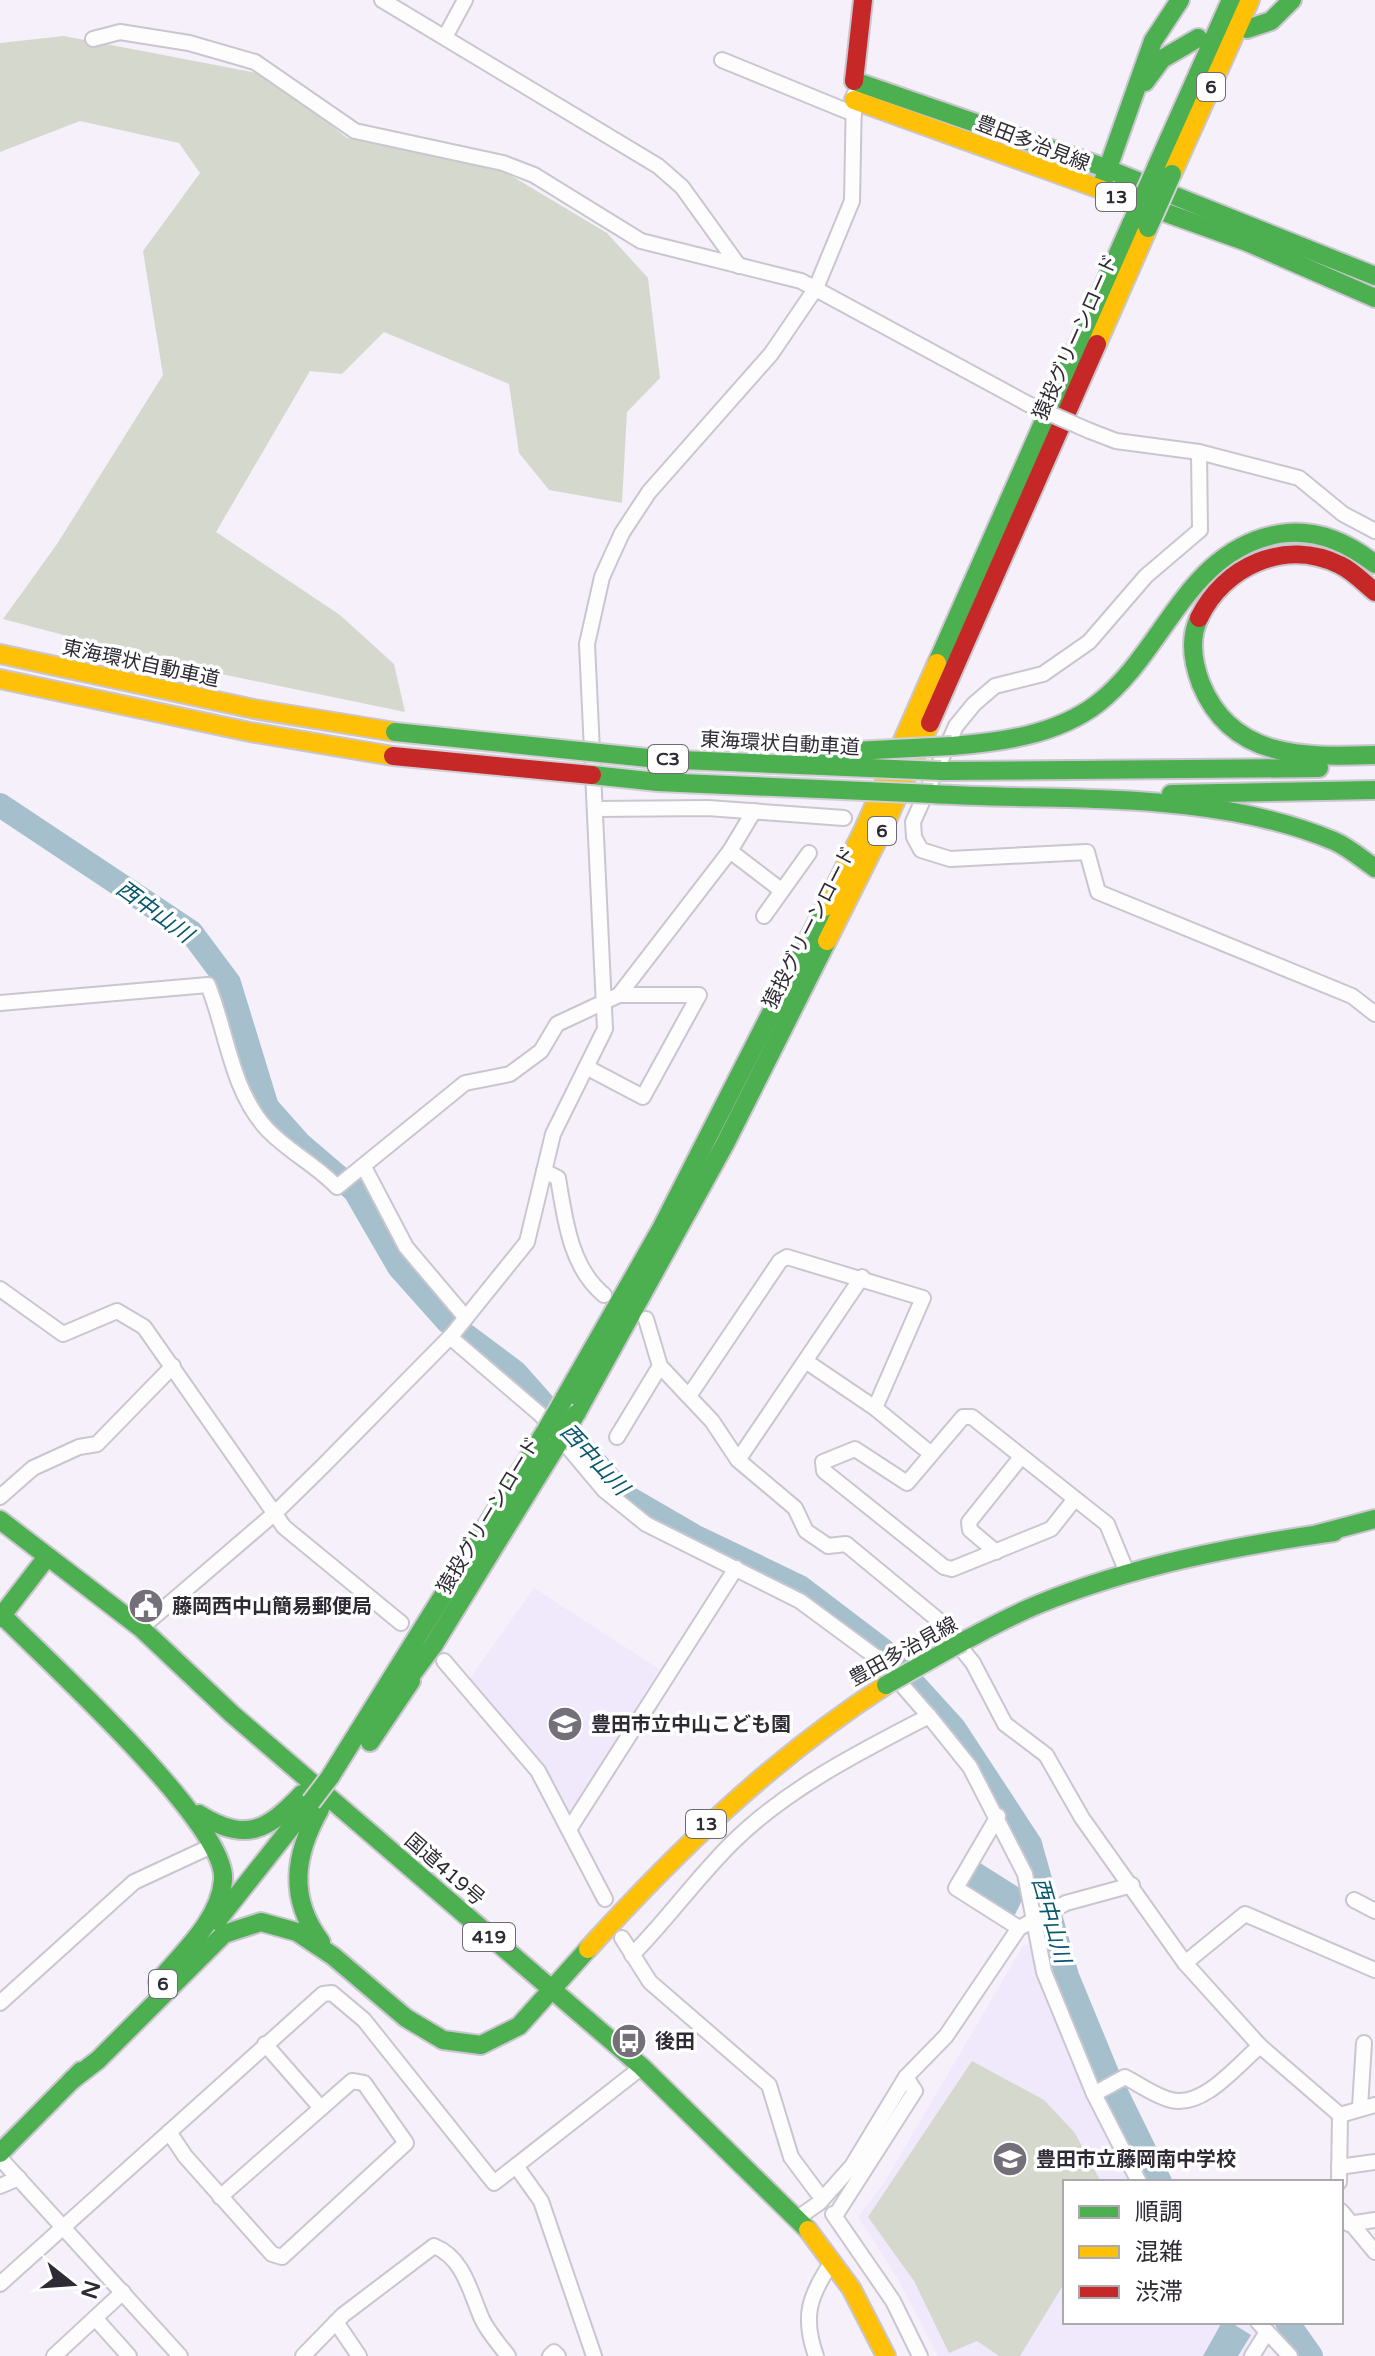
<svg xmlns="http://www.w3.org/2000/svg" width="1375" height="2356" font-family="'Varela Round','Noto Sans JP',sans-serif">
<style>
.built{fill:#f0e8fb}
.green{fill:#d5d9cd}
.water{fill:#a5bfcc}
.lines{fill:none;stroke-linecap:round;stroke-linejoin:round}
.river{stroke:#a5bfcc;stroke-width:24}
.street-casing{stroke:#cac6cf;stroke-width:18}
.fast-casing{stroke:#cac6cf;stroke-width:22}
.slow-casing{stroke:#cac6cf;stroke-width:22}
.jam-casing{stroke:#cac6cf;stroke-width:22}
.street{stroke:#fefdfe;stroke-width:14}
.fast{stroke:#4caf50;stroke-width:18}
.slow{stroke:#ffc107;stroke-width:18}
.jam{stroke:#c62828;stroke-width:18}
.street-bridge-casing{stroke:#cac6cf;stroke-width:18;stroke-linecap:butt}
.fast-bridge-casing{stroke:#d1cfd5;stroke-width:22;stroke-linecap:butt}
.jam-bridge-casing{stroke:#d1cfd5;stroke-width:22;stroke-linecap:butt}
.street-bridge{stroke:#fefdfe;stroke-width:14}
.fast-bridge{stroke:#4caf50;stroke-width:18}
.jam-bridge{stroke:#c62828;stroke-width:18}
.labels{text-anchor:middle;stroke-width:7;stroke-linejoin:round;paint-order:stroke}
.shield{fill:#fff;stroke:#6d6b72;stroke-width:2}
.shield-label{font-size:18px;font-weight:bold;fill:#2f2b35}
.street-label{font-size:20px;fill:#2f2b35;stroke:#fff}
.poi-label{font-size:20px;font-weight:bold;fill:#2f2b35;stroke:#fff;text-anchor:start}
.water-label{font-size:22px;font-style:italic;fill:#07576d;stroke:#fff}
</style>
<rect width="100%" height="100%" fill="#f5f0fa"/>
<g class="built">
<polygon points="534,1588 659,1669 570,1818 468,1681"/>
<polygon points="1032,1943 1044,1996 1087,2094 1132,2182 1065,2182 1065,2322 1251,2322 1260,2333 1246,2356 938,2356 897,2277 858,2217 884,2183 1023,1946"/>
</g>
<g class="green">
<polygon points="64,36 268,75 347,138 500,169 607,233 648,278 660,378 627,412 622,503 549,490 519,453 509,384 384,332 342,374 310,371 216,532 340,615 394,664 405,712 173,664 3,619 57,544 163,375 143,251 200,173 179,143 80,121 0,152 0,43"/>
<polygon points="972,2061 1044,2100 1075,2133 1101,2182 1065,2182 1065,2282 1020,2356 999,2356 977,2341 949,2353 914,2281 868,2217"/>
</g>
<g class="water">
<polygon points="977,1861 1026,1892 1013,1919 962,1888"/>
<polygon points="1222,2322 1230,2322 1251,2335 1238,2356 1203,2356"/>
</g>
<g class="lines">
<g class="river">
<polyline points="0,805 191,932 229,983 267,1107 299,1143 355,1191 399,1267 448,1322 515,1372 625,1496 694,1536 800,1587 883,1650 954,1728 1030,1844 1067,1976 1109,2078 1160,2182"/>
<polyline points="1287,2322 1311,2356"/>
</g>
<defs>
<g id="street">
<polyline points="382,0 658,166 682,187 739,266"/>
<polyline points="445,37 465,0"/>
<polyline points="93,39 120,32 189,43 255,62 355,131 503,163 534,175 641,241 801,281 1028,404"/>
<polyline points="722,60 854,114"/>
<polyline points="1090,431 1116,441 1199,452 1299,478 1343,514 1375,531"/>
<polyline points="1199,452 1200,530 1146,576 1089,642 1043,674 995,686 974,704 956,726 913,822 914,837 921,850 950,859 1087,852 1098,892 1352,996 1375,1014"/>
<polyline points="595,809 708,808 844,818"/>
<polyline points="730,851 781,890"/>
<polyline points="764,916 809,853"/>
<path d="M0 1003 208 985C227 1032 231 1089 266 1128 287 1151 315 1164 337 1187L465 1083 510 1074 541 1051 557 1024 619 995 730 851 754 811"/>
<polyline points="588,1068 643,1097 699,995 619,995"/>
<polyline points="364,1167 406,1247 466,1318"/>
<path d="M544 1171 558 1178C565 1219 570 1267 604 1295"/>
<polyline points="0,1289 63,1334 117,1311 144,1327 284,1527 401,1623"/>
<polyline points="646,1319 660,1366 712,1421 738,1460 795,1508 806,1531 828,1546 846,1544 937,1619 973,1663 1005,1724 1046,1755 1082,1818 1185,1963 1260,2046 1340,2115 1375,2105"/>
<polyline points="450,1337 541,1415 604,1490 646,1524 800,1601 880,1660 929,1716 970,1767 1025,1874 1044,1972 1094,2094 1139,2182"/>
<polyline points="689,1396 780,1261 787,1257 923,1298 875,1408 807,1362"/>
<polyline points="875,1408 930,1453"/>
<polyline points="617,1437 660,1366"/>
<polyline points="738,1460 862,1277"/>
<polyline points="0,1497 33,1468 79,1447 97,1444 173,1366"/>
<polyline points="1074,1500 1051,1529 952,1569 944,1567 824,1471 823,1462 855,1449 907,1483 963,1417 972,1417 1107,1524 1128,1575"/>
<polyline points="996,1552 970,1530 969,1522 1021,1457"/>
<polyline points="141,1628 275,1513 323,1466 452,1335 527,1242 553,1134 605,1029 587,644 602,577 622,533 649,492 771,354 816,288 852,201 854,95"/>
<polyline points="444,1661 538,1771 605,1899"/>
<polyline points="998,1816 956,1888 1019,1928"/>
<polyline points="570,1828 736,1568"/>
<polyline points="1354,1900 1375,1911"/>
<polyline points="622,1938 650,1982 769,2085 791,2157 817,2192"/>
<path d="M632 1955C668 1919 697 1877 734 1841 789 1787 862 1751 929 1716"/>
<polyline points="1185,1963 1245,1914 1375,1970"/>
<polyline points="0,2003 134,1882 203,1850"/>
<polyline points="265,2044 321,2108"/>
<path d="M1094 2094 1125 2077C1139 2084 1155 2096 1171 2100 1204 2108 1237 2065 1260 2046"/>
<polyline points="1360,2107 1364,2043"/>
<polyline points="169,2132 185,2156 272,2254 282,2257 406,2143 364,2083 352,2081 220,2197"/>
<polyline points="0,2158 180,2356"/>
<polyline points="516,2166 541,2201 594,2356"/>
<polyline points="1339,2167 1375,2162"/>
<polyline points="1339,2182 1340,2115"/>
<polyline points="0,2186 19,2178"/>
<polyline points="1341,2211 1375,2252"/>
<polyline points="833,2214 893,2301 920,2356"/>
<polyline points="835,2216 915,2091 906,2077"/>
<polyline points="799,2217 819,2203 852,2166 906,2077 946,2036 1019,1928 1066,1903 1132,1885"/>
<polyline points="1349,2224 1375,2220"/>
<polyline points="0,2284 323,1994 332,1993 364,2020 494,2183 642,2067"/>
<polyline points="95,2318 123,2292"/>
<polyline points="336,2322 359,2356"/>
<polyline points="1258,2322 1290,2356"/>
<polyline points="54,2356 95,2318 129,2356"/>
<path d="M303 2356 343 2315 434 2246C464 2258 470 2292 482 2319 488 2332 499 2344 508 2356"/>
<polyline points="550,2356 554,2352 558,2356"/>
<path d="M816 2356C802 2317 809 2296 832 2262"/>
<polyline points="1252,2356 1267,2332"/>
</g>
<g id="fast">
<polyline points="1247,29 1271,21 1292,0"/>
<polyline points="854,81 1100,166 1375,276"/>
<polyline points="1145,82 1162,59 1198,38"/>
<polyline points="1156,168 1231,0"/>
<polyline points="1103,182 1153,41 1180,0"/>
<polyline points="1158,210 1247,242 1375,298"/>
<path d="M1199 618C1189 639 1193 663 1201 684 1232 760 1305 757 1375 755"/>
<polyline points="937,663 1132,222"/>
<path d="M952 746C1001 742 1056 735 1097 704 1165 652 1186 550 1279 534 1315 528 1347 542 1375 564"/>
<polyline points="941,771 1319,768"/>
<path d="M933 794C1064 802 1210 789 1334 841 1348 847 1362 859 1375 868"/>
<polyline points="1171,794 1375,790"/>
<polyline points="564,1399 661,1229 825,907"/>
<polyline points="576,1414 725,1144 827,941"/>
<polyline points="0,1520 141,1628 232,1714 642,2067 808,2230"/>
<polyline points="1318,1534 1375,1519"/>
<path d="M2 1615C45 1659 228 1824 223 1880 220 1920 182 1953 158 1982"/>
<polyline points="0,1618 47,1557"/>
<path d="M962 1642C987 1629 1012 1615 1039 1604 1132 1566 1234 1546 1334 1532"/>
<polyline points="401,1689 433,1646 557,1445"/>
<polyline points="370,1742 411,1681"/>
<polyline points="330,1777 545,1432"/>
<path d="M320 1809C294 1855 288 1898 321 1942"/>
<path d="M199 1814C245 1843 267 1831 302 1794"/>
<polyline points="217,1921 311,1802"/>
<polyline points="72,2080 98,2060 224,1934 261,1922 297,1932 333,1956 406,2018 443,2040 481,2045 519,2026 588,1949"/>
<polyline points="0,2153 81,2071"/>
</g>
<g id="slow">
<polyline points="854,100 1158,210"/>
<polyline points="1172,174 1250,0"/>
<polyline points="1097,344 1148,228"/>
<polyline points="0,654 254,709 395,732"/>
<polyline points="0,679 250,732 393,756"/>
<polyline points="825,907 864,829 937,663"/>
<polyline points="827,941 883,829 930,723"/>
<path d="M588 1949C679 1849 773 1758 886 1685"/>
<polyline points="808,2230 851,2288 886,2356"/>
</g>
<g id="jam">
<polyline points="854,81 863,0"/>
<path d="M1199 618C1224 566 1285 538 1340 565 1353 571 1364 583 1375 592"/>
<polyline points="930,723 1097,344"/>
</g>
</defs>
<use href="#street" class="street-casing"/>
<use href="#fast" class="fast-casing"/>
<use href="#slow" class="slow-casing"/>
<use href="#jam" class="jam-casing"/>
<use href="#street" class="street"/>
<use href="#fast" class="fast"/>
<use href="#slow" class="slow"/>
<use href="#jam" class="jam"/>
<defs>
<polyline id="street-bridge" points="1028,404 1090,431"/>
<g id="fast-bridge">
<polyline points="1132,222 1156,168"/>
<polyline points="1148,228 1172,174"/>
<polyline points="395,732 658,759 941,771"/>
<polyline points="814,753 952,746"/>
<polyline points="592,775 658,782 933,794"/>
<polyline points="545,1432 564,1399"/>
<polyline points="557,1445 576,1414"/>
<polyline points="886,1685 962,1642"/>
<polyline points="311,1802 330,1777"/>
</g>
<polyline id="jam-bridge" points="393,756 592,775"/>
</defs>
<use href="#street-bridge" class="street-bridge-casing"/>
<use href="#fast-bridge" class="fast-bridge-casing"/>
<use href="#jam-bridge" class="jam-bridge-casing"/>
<use href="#street-bridge" class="street-bridge"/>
<use href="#fast-bridge" class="fast-bridge"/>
<use href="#jam-bridge" class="jam-bridge"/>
</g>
<defs>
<symbol id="civic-disc" viewBox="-11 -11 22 22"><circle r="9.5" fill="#74707a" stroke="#fff"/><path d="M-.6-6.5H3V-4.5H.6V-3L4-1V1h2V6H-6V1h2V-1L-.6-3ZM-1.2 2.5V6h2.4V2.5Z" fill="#fff"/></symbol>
<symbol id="school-disc" viewBox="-11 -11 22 22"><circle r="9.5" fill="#74707a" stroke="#fff"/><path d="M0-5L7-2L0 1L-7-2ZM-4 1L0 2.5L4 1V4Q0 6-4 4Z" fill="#fff"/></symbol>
<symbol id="bus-disc" viewBox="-11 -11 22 22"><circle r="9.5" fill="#74707a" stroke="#fff"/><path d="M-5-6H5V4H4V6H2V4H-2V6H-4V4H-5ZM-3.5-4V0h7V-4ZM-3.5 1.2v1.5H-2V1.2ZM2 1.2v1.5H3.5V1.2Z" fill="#fff"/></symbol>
</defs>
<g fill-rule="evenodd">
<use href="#civic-disc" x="126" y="1586" width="40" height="40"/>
<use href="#school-disc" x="545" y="1704" width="40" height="40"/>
<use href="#bus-disc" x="609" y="2021" width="40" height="40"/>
<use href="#school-disc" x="990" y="2139" width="40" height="40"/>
</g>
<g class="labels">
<g class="shield">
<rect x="1197" y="73" width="28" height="28" rx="6"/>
<rect x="1096" y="183" width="40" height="28" rx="6"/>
<rect x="648" y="745" width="40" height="28" rx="6"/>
<rect x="868" y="817" width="28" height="28" rx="6"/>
<rect x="686" y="1810" width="40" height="28" rx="6"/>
<rect x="463" y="1923" width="52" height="28" rx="6"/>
<rect x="149" y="1970" width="28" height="28" rx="6"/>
</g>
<g class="shield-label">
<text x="1211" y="93">6</text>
<text x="1116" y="203">13</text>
<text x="668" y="765">C3</text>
<text x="882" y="837">6</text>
<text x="706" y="1830">13</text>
<text x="489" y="1943">419</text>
<text x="163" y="1990">6</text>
</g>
<g class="street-label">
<text transform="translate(1033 143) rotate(21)" y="7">豊田多治見線</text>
<text transform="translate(1075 337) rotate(-66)" y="7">猿投グリーンロード</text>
<text transform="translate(141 663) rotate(12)" y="7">東海環状自動車道</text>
<text transform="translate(780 743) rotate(3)" y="7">東海環状自動車道</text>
<text transform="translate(809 927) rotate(-63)" y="7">猿投グリーンロード</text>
<text transform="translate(488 1515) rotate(-59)" y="7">猿投グリーンロード</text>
<text transform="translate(903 1651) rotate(-29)" y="7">豊田多治見線</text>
<text transform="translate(445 1869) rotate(41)" y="7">国道419号</text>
</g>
<g class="poi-label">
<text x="172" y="1613">藤岡西中山簡易郵便局</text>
<text x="591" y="1731">豊田市立中山こども園</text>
<text x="655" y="2048">後田</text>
<text x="1036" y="2166">豊田市立藤岡南中学校</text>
</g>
<g class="water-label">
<text transform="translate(155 911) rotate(36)" y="8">西中山川</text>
<text transform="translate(595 1459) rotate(47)" y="8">西中山川</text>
<text transform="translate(1052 1920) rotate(74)" y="8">西中山川</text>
</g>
</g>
<rect x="1063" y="2180" width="280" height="144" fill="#ffffff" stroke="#acaaae" stroke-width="2"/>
<rect x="1079" y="2206" width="40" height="12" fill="#4caf50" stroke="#acaaae" stroke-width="2"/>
<text x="1135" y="2220" font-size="24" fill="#2f2b35">順調</text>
<rect x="1079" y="2246" width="40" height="12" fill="#ffc107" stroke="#acaaae" stroke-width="2"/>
<text x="1135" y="2260" font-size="24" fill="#2f2b35">混雑</text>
<rect x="1079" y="2286" width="40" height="12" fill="#c62828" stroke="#acaaae" stroke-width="2"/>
<text x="1135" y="2300" font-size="24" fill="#2f2b35">渋滞</text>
<g transform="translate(72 2284) rotate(107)" stroke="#ffffff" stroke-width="6" paint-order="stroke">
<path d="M0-6L14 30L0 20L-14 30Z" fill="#2f2b35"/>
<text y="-12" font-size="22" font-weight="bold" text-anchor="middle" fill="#2f2b35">N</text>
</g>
</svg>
